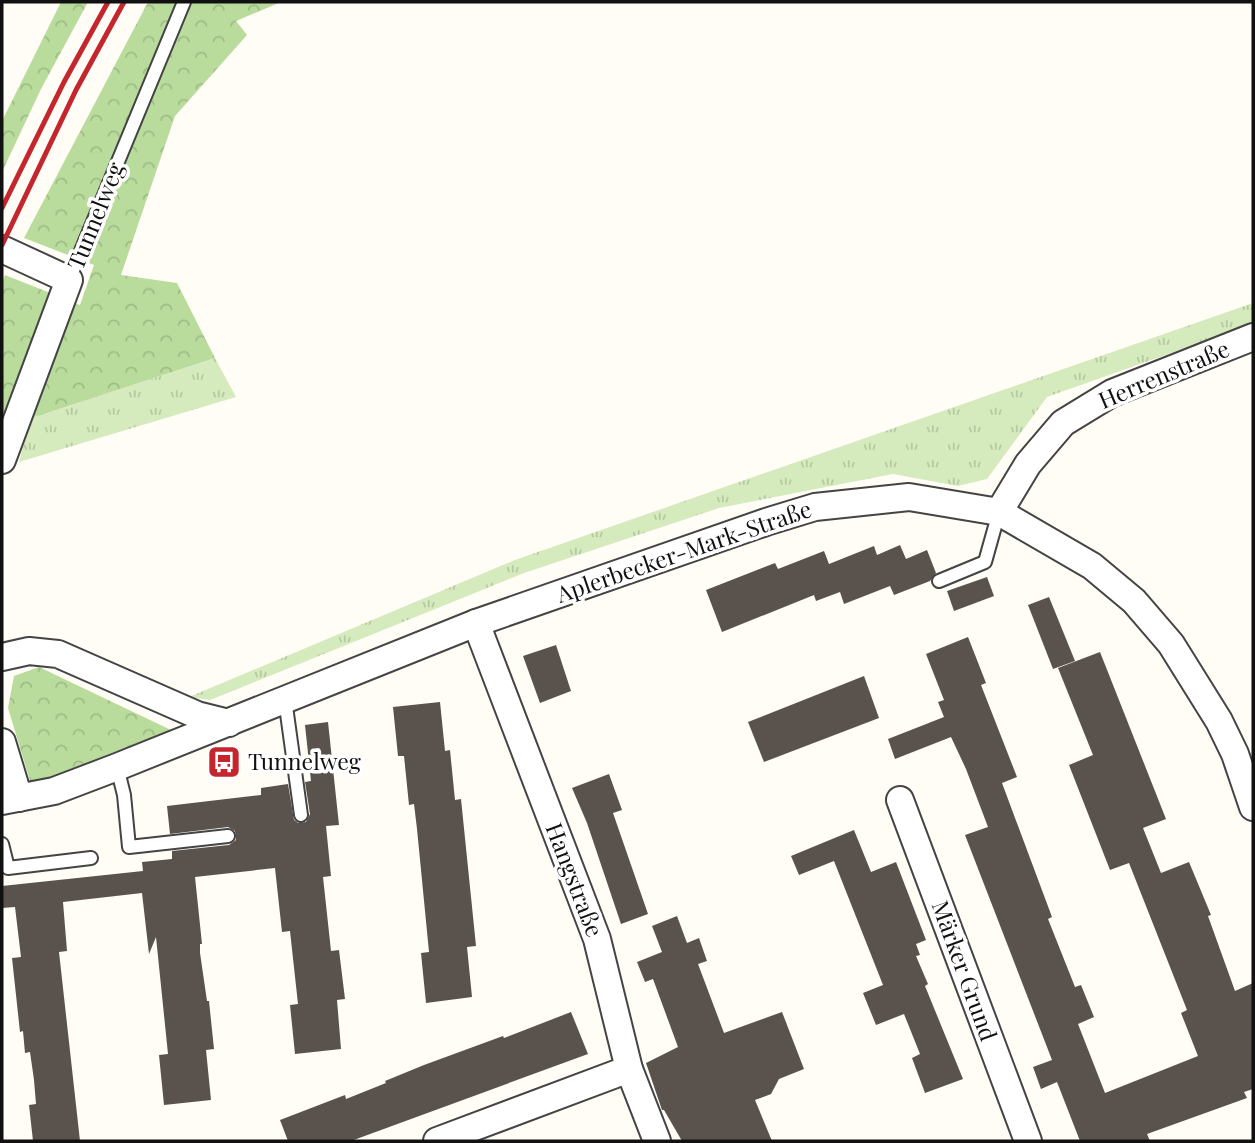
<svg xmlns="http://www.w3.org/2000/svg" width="1255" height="1143" font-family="'Playfair Display',serif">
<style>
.grass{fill:url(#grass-tufts)}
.forest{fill:url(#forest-crowns)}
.building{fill:#5a524d}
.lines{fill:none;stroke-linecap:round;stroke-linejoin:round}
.lane-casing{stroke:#444;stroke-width:16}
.street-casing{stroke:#444;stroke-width:30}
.lane{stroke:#fff;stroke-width:12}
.street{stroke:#fff;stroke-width:26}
.rail{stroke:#c4262e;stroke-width:5}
.labels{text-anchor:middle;stroke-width:7;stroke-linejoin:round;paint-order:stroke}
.street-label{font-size:23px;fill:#111;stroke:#fff}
.poi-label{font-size:23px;fill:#111;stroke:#fff;text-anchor:start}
</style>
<defs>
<pattern id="grass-tufts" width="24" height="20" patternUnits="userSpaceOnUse" patternTransform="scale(1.75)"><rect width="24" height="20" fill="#d5ebbd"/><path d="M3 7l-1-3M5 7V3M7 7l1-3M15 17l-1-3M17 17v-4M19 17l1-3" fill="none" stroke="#b6c8a1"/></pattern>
<pattern id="forest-crowns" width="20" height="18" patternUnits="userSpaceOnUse" patternTransform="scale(1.75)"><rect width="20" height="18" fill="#b9dc9c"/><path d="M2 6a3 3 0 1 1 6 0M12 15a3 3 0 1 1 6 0" fill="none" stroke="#9ebc85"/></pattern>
</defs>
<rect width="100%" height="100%" fill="#fffdf5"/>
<g class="grass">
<polygon points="1253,303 1253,324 1047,397 987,479 958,486 893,474 719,508 524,573 210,700 189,697 515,560"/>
<polygon points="215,358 236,397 19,462 31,415 38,416"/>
</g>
<g class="forest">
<polygon points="61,2 88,2 41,89 2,172 2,121"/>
<polygon points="148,2 281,2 236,21 247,35 175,116 121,275 177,283 215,358 38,416 5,413 2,421 2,283 5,275 80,305 94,265 24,238"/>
<polygon points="39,667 171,730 31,784 8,708 14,676"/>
</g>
<g class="building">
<polygon points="900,545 906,559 927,550 936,573 930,581 894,595 890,586 844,604 840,592 816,601 814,595 722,632 706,590 775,563 778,569 824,551 829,564 874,546 877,555"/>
<polygon points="987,577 994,596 954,611 947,591"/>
<polygon points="1049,597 1075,661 1053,669 1028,605"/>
<polygon points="968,637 986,683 981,685 1017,777 1002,783 1052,917 1048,919 1075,987 1081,985 1094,1017 1078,1024 1105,1093 1198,1056 1181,1013 1187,1010 1129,863 1110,870 1069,765 1093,755 1058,668 1100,652 1166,819 1143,828 1161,873 1189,862 1211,915 1208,916 1235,991 1253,983 1253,1089 1244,1092 1247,1098 1147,1134 1150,1141 1080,1141 1057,1082 1041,1089 1033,1067 1052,1060 965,835 988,827 966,769 951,737 895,759 888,739 944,717 938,702 944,700 926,654"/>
<polygon points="556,645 571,691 540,703 523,656"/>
<polygon points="864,676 879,718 764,762 748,722"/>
<polygon points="440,702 445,751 450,750 455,800 461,799 476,946 467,947 472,997 426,1003 421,953 429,952 417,829 414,804 409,805 404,756 398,756 393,707"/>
<polygon points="328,722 339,825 326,826 331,876 323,877 331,951 339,950 345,999 337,1000 341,1049 295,1054 290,1005 298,1004 290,931 282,932 275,868 195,877 202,944 200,944 200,953 207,1001 209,1001 214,1049 206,1050 211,1100 164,1105 159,1055 168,1054 156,937 149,954 142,893 63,902 67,951 59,952 80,1141 33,1141 29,1105 36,1104 34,1080 30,1052 25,1053 23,1031 20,1032 12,958 21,957 15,907 2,908 2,886 143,871 142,862 172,859 172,851 229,845 236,840 235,831 228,827 170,834 167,806 261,795 261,788 288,784 294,820 298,823 306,822 310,814 305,782 311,781 305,725"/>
<polygon points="609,774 622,810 613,813 648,914 621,924 587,823 572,788"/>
<polygon points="854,830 871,872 896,862 926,940 916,944 920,955 916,956 928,984 925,986 963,1079 925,1093 912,1058 920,1054 904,1014 876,1025 863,993 883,985 834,861 799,875 791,856"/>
<polygon points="677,916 687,943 699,938 707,961 698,964 724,1033 782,1012 804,1069 779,1079 771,1094 755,1100 772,1141 682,1141 664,1110 662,1110 646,1063 678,1047 653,979 645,982 637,962 662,952 652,926"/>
<polygon points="571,1012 588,1054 351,1141 288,1141 280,1120 345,1095 346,1099 386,1083 385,1081 424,1065 503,1036 504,1038"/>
</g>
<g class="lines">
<defs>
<g id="lane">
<polyline points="69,280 184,2"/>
<polyline points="939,581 985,562 999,512"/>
<polyline points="285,699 301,815"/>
<polyline points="117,767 124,795 129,847 228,836"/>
<polyline points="2,844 8,868 91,858"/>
</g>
<g id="street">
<polyline points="2,249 69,280 2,460"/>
<polyline points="999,512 1028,464 1063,423 1112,393 1253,337"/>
<polyline points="476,623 597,939 629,1069 657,1141"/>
<polyline points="2,657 29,651 58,654 197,715 229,723"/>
<polyline points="2,742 19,798"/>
<polyline points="900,800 1028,1141"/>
<polyline points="2,801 54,791 117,767 476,623 766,522 815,507 909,497 999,512 1092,566 1134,601 1171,644 1219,721 1235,754 1253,807"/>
<polyline points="437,1141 629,1069"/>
</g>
</defs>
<use href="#lane" class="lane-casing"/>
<use href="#street" class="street-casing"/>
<use href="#lane" class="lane"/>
<use href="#street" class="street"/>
<g class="rail">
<polyline points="2,208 64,82 108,2"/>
<polyline points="2,245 76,90 124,2"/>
</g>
</g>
<defs>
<symbol id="bus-square" viewBox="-11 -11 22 22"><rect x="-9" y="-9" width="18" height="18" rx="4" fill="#c4262e" stroke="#fff"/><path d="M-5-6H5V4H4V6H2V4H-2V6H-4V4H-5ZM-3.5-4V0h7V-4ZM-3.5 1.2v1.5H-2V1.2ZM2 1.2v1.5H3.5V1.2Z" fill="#fff"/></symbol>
</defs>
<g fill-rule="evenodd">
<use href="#bus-square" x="205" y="743" width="38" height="38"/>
</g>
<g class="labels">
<g class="street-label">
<text transform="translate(96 216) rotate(-68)" y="8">Tunnelweg</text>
<text transform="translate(1164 375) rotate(-23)" y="8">Herrenstraße</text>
<text transform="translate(684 552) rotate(-19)" y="8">Aplerbecker-Mark-Straße</text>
<text transform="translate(574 880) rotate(69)" y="8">Hangstraße</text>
<text transform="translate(964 971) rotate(70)" y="8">Märker Grund</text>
</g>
<g class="poi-label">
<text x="248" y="770">Tunnelweg</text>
</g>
</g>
<rect width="1255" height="1143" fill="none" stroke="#111111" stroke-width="7"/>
</svg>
